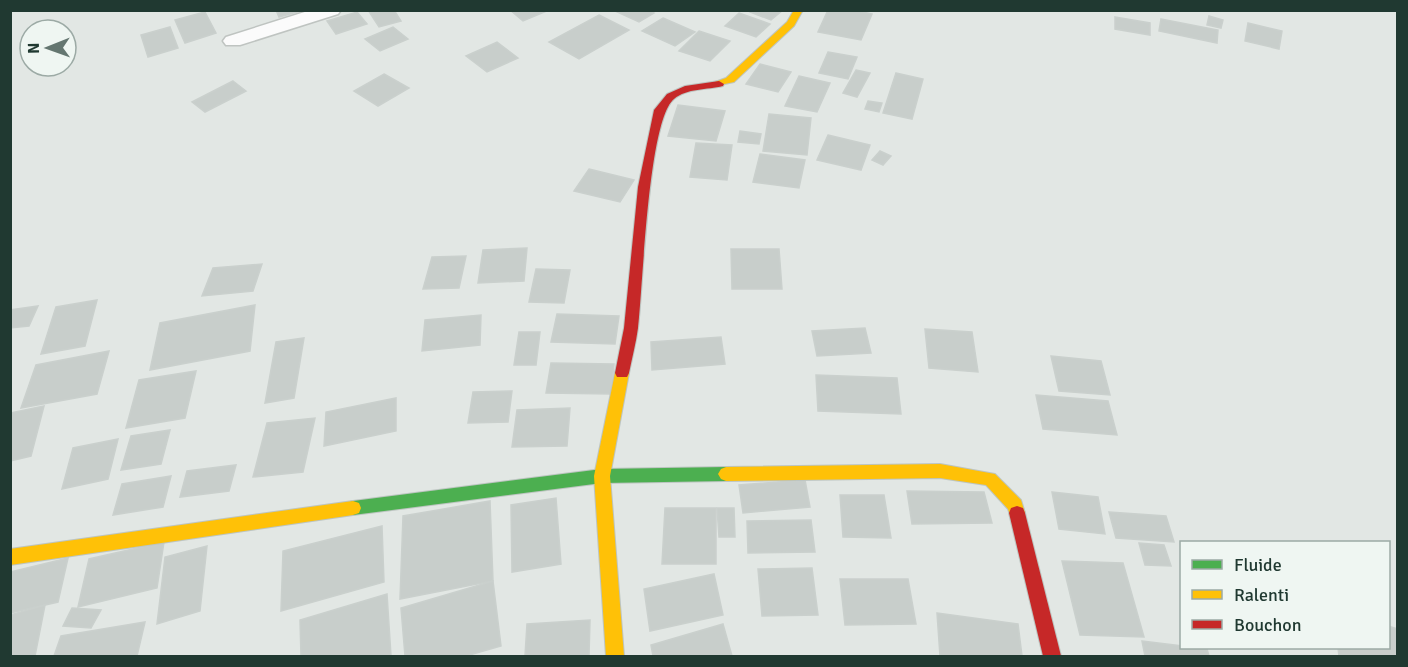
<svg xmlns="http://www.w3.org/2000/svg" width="1408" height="667" font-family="Signika,sans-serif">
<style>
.building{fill:#c8cecb;stroke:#cad0cd;stroke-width:1.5}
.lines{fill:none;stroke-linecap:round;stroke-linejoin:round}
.street-casing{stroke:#bfc4c1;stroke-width:3}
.fast-casing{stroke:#bdc5c1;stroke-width:2}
.slow-casing{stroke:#bdc5c1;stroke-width:2}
.jam-casing{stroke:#bdc5c1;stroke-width:2}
.street{fill:#fbfbfb;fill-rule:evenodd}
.fast{fill:#4caf50;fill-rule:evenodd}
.slow{fill:#ffc107;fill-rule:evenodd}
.jam{fill:#c62828;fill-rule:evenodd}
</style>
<rect width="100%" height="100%" fill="#e2e7e4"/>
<g class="building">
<polygon points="276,10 304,10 279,17"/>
<polygon points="368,10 394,10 401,21 379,27"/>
<polygon points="510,10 549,10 523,21"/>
<polygon points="620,10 649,10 654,13 639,22 617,12"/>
<polygon points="752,10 783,10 771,20 750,12"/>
<polygon points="828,10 854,10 872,14 861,40 818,32"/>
<polygon points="205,12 216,33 185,43 175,20"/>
<polygon points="357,12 367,24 336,34 327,21"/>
<polygon points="739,13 770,24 756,37 725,26"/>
<polygon points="599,15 629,30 579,59 549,42"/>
<polygon points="1209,16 1223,20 1221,28 1207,25"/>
<polygon points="1115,17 1150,23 1150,35 1115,29"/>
<polygon points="663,18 695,32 675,46 642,31"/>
<polygon points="1161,19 1218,30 1217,43 1159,31"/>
<polygon points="1248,23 1282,31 1279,49 1245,41"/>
<polygon points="170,27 178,48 148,57 141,35"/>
<polygon points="393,27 408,39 380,51 365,39"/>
<polygon points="699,31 730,41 710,61 679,51"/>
<polygon points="497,42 518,58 487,72 466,56"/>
<polygon points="828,52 857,57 848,79 819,73"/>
<polygon points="760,64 791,72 778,92 746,84"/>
<polygon points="856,70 870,73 857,97 843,93"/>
<polygon points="896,73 923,79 912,119 883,113"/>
<polygon points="384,74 409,88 378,106 354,91"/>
<polygon points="799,76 830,83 817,112 785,106"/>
<polygon points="233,81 246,91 205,112 192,102"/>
<polygon points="868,101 882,103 879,112 865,109"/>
<polygon points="678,105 725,111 716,141 668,136"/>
<polygon points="769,114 811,118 807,155 763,151"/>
<polygon points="740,131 761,134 759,144 738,142"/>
<polygon points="828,135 870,145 861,170 817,160"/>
<polygon points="696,143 732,145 727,180 690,177"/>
<polygon points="880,151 891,156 883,165 872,160"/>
<polygon points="760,154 805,160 799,188 753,182"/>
<polygon points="589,169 634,180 620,202 574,191"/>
<polygon points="527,248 524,281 478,283 483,250"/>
<polygon points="731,249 779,249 782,289 732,289"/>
<polygon points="466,256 459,288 423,289 432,257"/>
<polygon points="262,264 253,291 202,296 213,268"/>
<polygon points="536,269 570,270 564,303 529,302"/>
<polygon points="97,300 85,346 41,354 56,307"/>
<polygon points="255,305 250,351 150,370 160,323"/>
<polygon points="38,306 29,326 10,328 10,310"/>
<polygon points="557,314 619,316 615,344 551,342"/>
<polygon points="481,315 480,345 422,351 425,320"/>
<polygon points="865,328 871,353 817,356 812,331"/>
<polygon points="925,329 972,332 978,372 929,368"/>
<polygon points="519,332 540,332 536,365 514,365"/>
<polygon points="721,337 725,364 652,370 651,342"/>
<polygon points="304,338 294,398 265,403 276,342"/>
<polygon points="109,351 97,394 21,408 36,365"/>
<polygon points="1051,356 1101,361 1110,395 1059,391"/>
<polygon points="551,363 614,364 611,394 546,393"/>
<polygon points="196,371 185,418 126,428 139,380"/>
<polygon points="816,375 897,378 901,414 818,411"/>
<polygon points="512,391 508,422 468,423 473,392"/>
<polygon points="1036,395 1108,401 1117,435 1043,429"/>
<polygon points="396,398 396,431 324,446 326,412"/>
<polygon points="44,406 31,456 10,461 10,413"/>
<polygon points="570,408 567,446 512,447 517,410"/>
<polygon points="315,418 303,472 253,477 267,423"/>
<polygon points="170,430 161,464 121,470 131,436"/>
<polygon points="118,439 108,479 62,489 73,448"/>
<polygon points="236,465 229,491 180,497 187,471"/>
<polygon points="171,476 163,507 113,515 122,484"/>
<polygon points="805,480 810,507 743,513 739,485"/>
<polygon points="907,491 984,492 992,523 912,524"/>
<polygon points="1052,492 1098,497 1105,534 1059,529"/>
<polygon points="840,495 884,495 891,538 843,537"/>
<polygon points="556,498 561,564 512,572 511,505"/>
<polygon points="490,501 493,581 400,599 403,516"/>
<polygon points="665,508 716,508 716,564 662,564"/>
<polygon points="717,508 734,508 735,537 719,537"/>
<polygon points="1109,512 1166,516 1174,542 1116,538"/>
<polygon points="811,520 815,552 748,553 747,521"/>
<polygon points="382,526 384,582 281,611 283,551"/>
<polygon points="164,542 157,588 78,607 89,559"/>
<polygon points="1139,543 1164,545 1171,566 1145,565"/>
<polygon points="207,546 200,611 157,624 165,557"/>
<polygon points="68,558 58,602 10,613 10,572"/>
<polygon points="1062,561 1123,563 1144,637 1080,635"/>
<polygon points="812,568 818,615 762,616 758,569"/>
<polygon points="714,574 723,615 650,631 644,589"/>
<polygon points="840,579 908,579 916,624 845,625"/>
<polygon points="493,581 501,646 466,656 405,656 401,608"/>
<polygon points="387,594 391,656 301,656 300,620"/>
<polygon points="45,605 35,656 10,656 10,615"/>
<polygon points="72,608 101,610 91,628 63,626"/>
<polygon points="937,613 1018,624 1022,656 940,656"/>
<polygon points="590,620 589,656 525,656 527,624"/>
<polygon points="145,622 137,656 54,656 61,636"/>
<polygon points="723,624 732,656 653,656 651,645"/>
<polygon points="1388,626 1398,629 1398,656 1339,656 1338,648 1388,648"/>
<polygon points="1142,641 1207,649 1209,656 1145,656"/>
</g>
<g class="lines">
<defs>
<polygon id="street" points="311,10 341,10 338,14 240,45 226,45 223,41 226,37"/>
<polygon id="fast" points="726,467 731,469 734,474 731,479 726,481 602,483 353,515 347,513 345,508 347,503 353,501 602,469"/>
<g id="slow">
<polygon points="794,10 803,10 794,26 734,82 715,86 715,82 726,78 787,22"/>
<polygon points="622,367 627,369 629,373 610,476 624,656 606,656 594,476 615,373 617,369"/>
<polygon points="940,464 995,474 1021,500 1025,513 1023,518 1017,520 1011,518 1008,509 986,485 940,478 726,481 721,479 718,474 721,469 726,467"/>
<polygon points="353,501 359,503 361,508 359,513 353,515 10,565 10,549"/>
</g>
<g id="jam">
<path d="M719 81 724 84 723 86C707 90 687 88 674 99 648 120 643 287 638 328 636 343 632 358 629 373L627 377H617L615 373 624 328 638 187 654 110 667 94 685 86Z"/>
<polygon points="1017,506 1023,508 1025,513 1061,656 1043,656 1009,513 1011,508"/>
</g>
</defs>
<use href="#street" class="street-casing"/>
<use href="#fast" class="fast-casing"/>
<use href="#slow" class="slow-casing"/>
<use href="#jam" class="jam-casing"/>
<use href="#street" class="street"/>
<use href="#fast" class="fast"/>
<use href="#slow" class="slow"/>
<use href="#jam" class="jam"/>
</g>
<rect width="1408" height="667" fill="none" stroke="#203931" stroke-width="24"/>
<rect x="1180" y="541" width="210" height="108" fill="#eff6f2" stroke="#9caaa5" stroke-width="1.5"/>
<rect x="1192" y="560" width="30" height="9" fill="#4caf50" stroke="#9caaa5" stroke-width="1.5"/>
<text x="1234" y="571" font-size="18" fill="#203931">Fluide</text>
<rect x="1192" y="590" width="30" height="9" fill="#ffc107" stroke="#9caaa5" stroke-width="1.5"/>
<text x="1234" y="601" font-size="18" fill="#203931">Ralenti</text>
<rect x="1192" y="620" width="30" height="9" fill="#c62828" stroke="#9caaa5" stroke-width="1.5"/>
<text x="1234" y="631" font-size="18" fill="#203931">Bouchon</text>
<g transform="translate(48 48) rotate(269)"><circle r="28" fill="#eff6f2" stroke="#9caaa5" stroke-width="1.5"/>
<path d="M0-4.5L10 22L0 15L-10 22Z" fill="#647670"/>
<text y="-9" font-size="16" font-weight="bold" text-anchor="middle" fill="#203931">N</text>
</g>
</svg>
